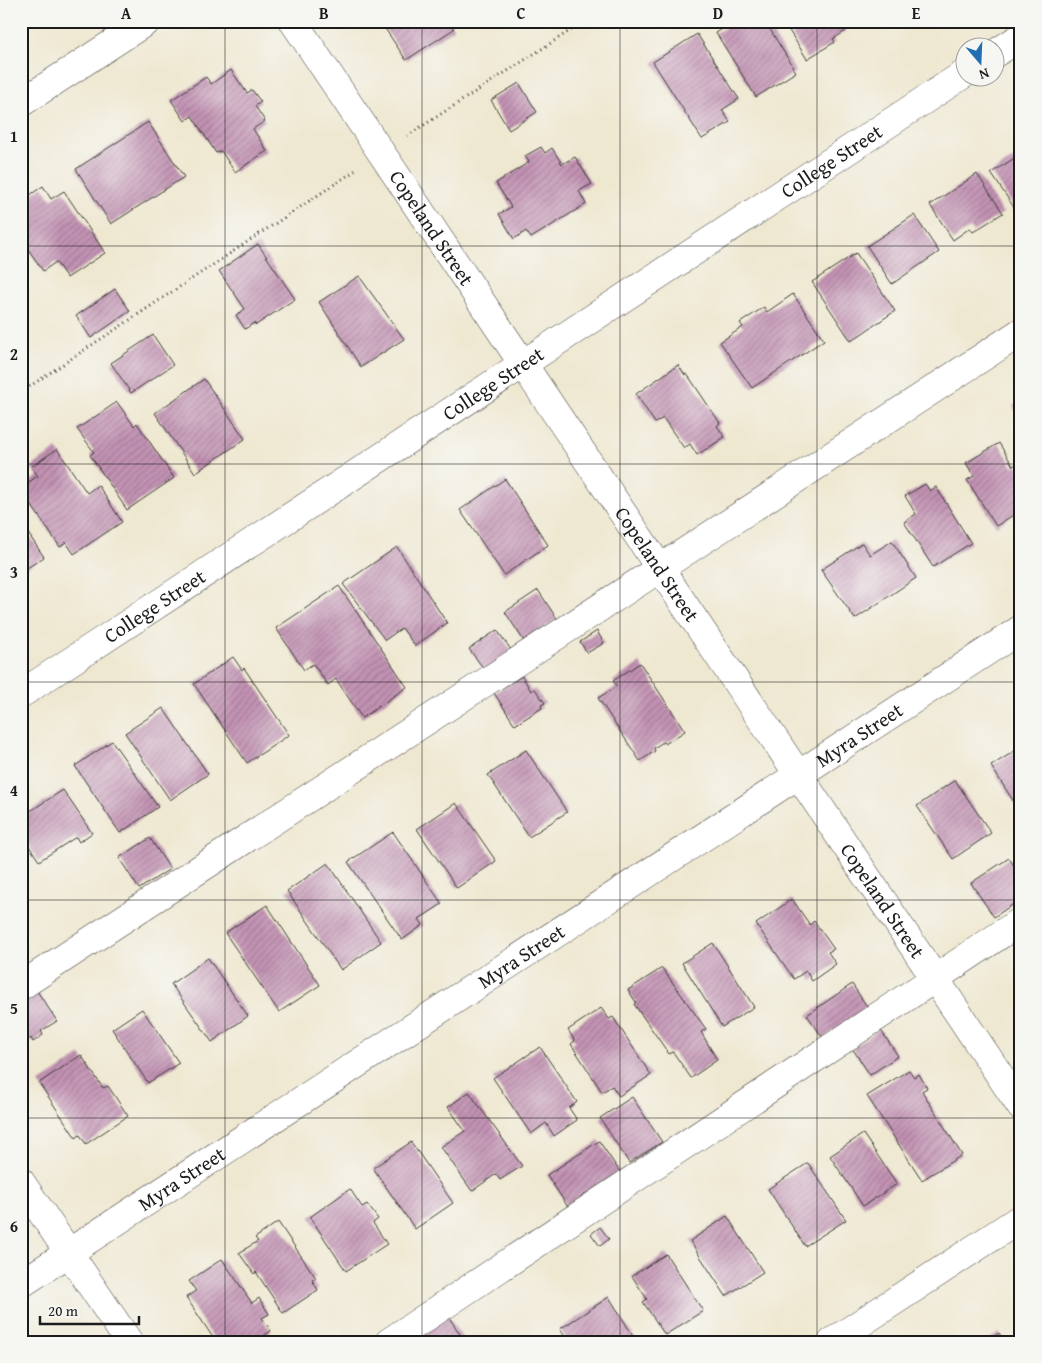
<svg xmlns="http://www.w3.org/2000/svg" width="1042" height="1363" font-family="'Gentium Book Plus',serif">
<style>
.building{fill:url(#building-hatch)}
.lines{fill:none;stroke-linecap:round;stroke-linejoin:round}
.minor-casing{stroke:#3c3b37;stroke-width:29}
.path{stroke:#3c3b37;stroke-width:3;stroke-dasharray:1 4;stroke-linecap:butt}
.minor{stroke:#fff;stroke-width:28}
.grid{fill:none;stroke:#1c1c1c;stroke-width:1;stroke-opacity:0.55}
.labels{text-anchor:middle;stroke-width:5;stroke-linejoin:round;paint-order:stroke}
.street-label{font-size:20px;fill:#1c1c1c;stroke:#f6f6f2}
.neatline{fill:none;stroke:#1c1c1c;stroke-width:2}
.grid-label{font-size:16px;text-anchor:middle;font-weight:bold;fill:#1c1c1c}
</style>
<defs>
<pattern id="building-hatch" width="6" height="6" patternUnits="userSpaceOnUse" patternTransform="scale(1.25)"><rect width="6" height="6" fill="#c393b4"/><path d="M-1 1l2-2M0 6l6-6M5 7l2-2" fill="none" stroke="#9e7792"/></pattern>
</defs>
<rect width="100%" height="100%" fill="#f6f6f2"/>
<filter id="ink" filterUnits="userSpaceOnUse"><feTurbulence type="fractalNoise" baseFrequency=".02" numOctaves="2"/><feDisplacementMap in="SourceGraphic" scale="10" xChannelSelector="R" yChannelSelector="G"/><feConvolveMatrix kernelMatrix="1 2 1 2 8 2 1 2 1" color-interpolation-filters="sRGB"/></filter>
<filter id="wash" filterUnits="userSpaceOnUse"><feTurbulence type="fractalNoise" baseFrequency=".0096" numOctaves="4" result="noise"/><feDisplacementMap in="SourceGraphic" scale="20" xChannelSelector="R" yChannelSelector="G"/><feGaussianBlur stdDeviation="1.12" result="paint"/><feColorMatrix in="noise" values="0 0 0 0 0 0 0 0 0 0 0 0 0 0 0 0 0 1.4 0 .05"/><feComposite in="paint" operator="in"/></filter>
<g filter="url(#wash)">
<rect width="100%" height="100%" fill="#efe8d1"/>
<g id="blocks">
<g class="building">
<polygon points="380,21 449,21 454,29 406,60"/>
<polygon points="663,21 675,21 666,27"/>
<polygon points="727,21 765,21 796,72 756,97 716,33 727,26 725,22"/>
<polygon points="783,21 840,21 846,31 833,39 835,42 807,59"/>
<polygon points="697,34 739,99 722,110 730,122 702,139 653,62"/>
<polygon points="231,70 247,93 252,90 261,102 255,106 265,121 253,129 267,151 235,172 221,151 216,153 192,116 185,121 171,100 206,77 211,84"/>
<polygon points="519,83 537,112 509,130 491,100"/>
<polygon points="148,122 184,177 111,224 76,169"/>
<polygon points="541,147 545,153 552,148 562,164 575,157 592,184 579,191 586,204 531,238 526,231 514,239 499,214 511,207 496,183 529,162 525,156"/>
<polygon points="1021,154 1021,218 991,173"/>
<polygon points="977,174 1003,213 973,232 970,228 953,240 930,205"/>
<polygon points="43,186 51,199 64,191 105,253 67,278 56,262 43,271 28,249 21,254 21,201"/>
<polygon points="914,215 939,252 892,284 867,246"/>
<polygon points="258,244 295,299 256,325 254,323 245,329 236,315 245,309 219,271"/>
<polygon points="856,253 895,311 851,341 812,282"/>
<polygon points="359,276 404,339 361,367 319,302"/>
<polygon points="115,289 130,311 91,338 76,316"/>
<polygon points="793,294 824,340 752,388 720,342 743,327 740,323 764,307 767,312"/>
<polygon points="153,335 173,365 131,393 111,363"/>
<polygon points="678,365 685,375 687,374 720,423 717,426 725,437 697,455 690,444 684,448 663,418 655,423 636,394"/>
<polygon points="204,379 245,439 195,473 155,413"/>
<polygon points="1021,401 1021,418 1013,406"/>
<polygon points="117,402 134,426 137,423 174,478 127,510 90,455 94,452 77,429"/>
<polygon points="999,443 1013,466 1016,464 1021,471 1021,510 996,526 967,480 974,476 966,463"/>
<polygon points="57,449 87,493 98,485 122,522 74,554 66,542 60,547 21,490 21,487 38,476 31,467"/>
<polygon points="505,479 548,545 504,575 460,510"/>
<polygon points="925,484 930,491 936,487 971,543 933,567 904,522 916,514 905,496"/>
<polygon points="21,523 44,557 21,572"/>
<polygon points="892,541 916,578 855,619 821,570 862,543 870,555"/>
<polygon points="397,547 447,623 415,646 402,628 385,640 343,584"/>
<polygon points="339,586 407,687 362,718 336,679 328,685 313,664 304,670 276,628"/>
<polygon points="538,590 557,619 524,641 505,612"/>
<polygon points="497,630 514,654 487,673 469,649"/>
<polygon points="597,631 604,643 587,653 580,642"/>
<polygon points="233,657 242,670 244,668 289,735 247,763 194,684"/>
<polygon points="640,663 685,731 665,744 663,742 654,748 655,751 640,761 598,698 617,686 613,681"/>
<polygon points="522,676 531,691 535,689 545,703 541,705 542,708 515,725 494,693"/>
<polygon points="163,708 208,774 170,800 125,733"/>
<polygon points="112,741 158,807 120,833 75,766"/>
<polygon points="1021,747 1021,809 1019,810 991,766"/>
<polygon points="526,750 567,812 529,837 488,775"/>
<polygon points="955,780 991,833 953,859 917,806"/>
<polygon points="63,790 92,833 79,842 76,837 39,861 21,834 21,817"/>
<polygon points="456,803 496,861 457,888 417,829"/>
<polygon points="393,832 442,904 419,919 423,925 402,940 348,862"/>
<polygon points="150,838 170,869 139,889 119,858"/>
<polygon points="1009,858 1021,876 1021,899 994,917 971,883"/>
<polygon points="328,863 381,942 341,970 287,891"/>
<polygon points="792,899 810,925 814,921 834,949 828,952 836,964 812,981 806,971 794,979 756,924"/>
<polygon points="267,905 320,985 279,1012 225,933"/>
<polygon points="713,943 754,1007 722,1027 682,963"/>
<polygon points="208,958 248,1016 212,1042 171,984"/>
<polygon points="662,968 706,1029 701,1032 717,1060 691,1078 673,1052 669,1054 634,1004 636,1002 628,990"/>
<polygon points="852,984 868,1008 823,1038 807,1015"/>
<polygon points="37,991 57,1021 41,1031 43,1035 33,1042 31,1038 21,1044 21,1002"/>
<polygon points="601,1008 609,1019 613,1017 651,1075 619,1096 612,1086 602,1092 571,1044 575,1041 568,1030"/>
<polygon points="142,1009 179,1063 148,1083 112,1029"/>
<polygon points="880,1029 898,1056 870,1075 852,1048"/>
<polygon points="540,1047 577,1102 569,1108 577,1120 554,1136 546,1123 531,1134 493,1078"/>
<polygon points="81,1055 103,1088 108,1086 128,1116 86,1144 80,1135 76,1138 39,1083"/>
<polygon points="909,1070 914,1077 919,1074 927,1088 922,1091 962,1155 922,1180 867,1096"/>
<polygon points="469,1092 522,1166 500,1180 496,1174 472,1191 441,1147 465,1131 448,1107"/>
<polygon points="632,1097 662,1142 629,1163 600,1118"/>
<polygon points="863,1134 897,1184 863,1206 830,1156"/>
<polygon points="599,1141 620,1172 568,1207 547,1175"/>
<polygon points="411,1142 453,1203 415,1229 373,1168"/>
<polygon points="808,1163 846,1220 805,1246 768,1189"/>
<polygon points="350,1189 362,1207 367,1204 378,1219 373,1223 387,1244 346,1271 310,1217"/>
<polygon points="727,1216 763,1272 726,1296 690,1241"/>
<polygon points="278,1222 316,1278 312,1280 318,1290 283,1313 256,1272 254,1274 239,1253 258,1241 255,1238"/>
<polygon points="600,1227 609,1239 600,1246 591,1234"/>
<polygon points="666,1254 703,1311 665,1335 643,1302 647,1299 632,1276"/>
<polygon points="222,1259 252,1303 259,1298 269,1314 262,1318 271,1331 255,1342 216,1342 186,1297 196,1291 189,1281"/>
<polygon points="609,1297 637,1342 568,1342 560,1329"/>
<polygon points="445,1311 465,1342 399,1342"/>
<polygon points="999,1333 1005,1342 985,1342"/>
<polygon points="539,1337 542,1342 532,1342"/>
</g>
</g>
</g>
<g filter="url(#ink)">
<use href="#blocks" fill-opacity="0" stroke="#3c3b37" stroke-width="1"/>
<g class="lines">
<defs>
<g id="minor">
<path id="s1" d="M293 21 1021 1107"/>
<polyline points="994,54 1021,37"/>
<polyline points="21,103 147,21"/>
<path id="s2" d="M21 694 964 74"/>
<polyline points="21,986 1021,332"/>
<polyline points="21,1182 129,1342"/>
<path id="s3" d="M21 1284 1021 629"/>
<polyline points="389,1342 1021,921"/>
<polyline points="832,1342 1021,1218"/>
</g>
</defs>
<use href="#minor" class="minor-casing"/>
<g class="path">
<polyline points="407,136 585,21"/>
<polyline points="21,392 356,170"/>
</g>
<use href="#minor" class="minor"/>
</g>
</g>
<path class="grid" d="M225 21V1342M422 21V1342M620 21V1342M817 21V1342M21 246H1021M21 464H1021M21 682H1021M21 900H1021M21 1118H1021"/>
<g class="labels">
<g class="street-label">
<text dy="7" stroke="none"><textPath href="#s2" startOffset="970">College Street</textPath></text>
<text dy="7" stroke="none"><textPath href="#s1" startOffset="249">Copeland Street</textPath></text>
<text dy="7" stroke="none"><textPath href="#s2" startOffset="565">College Street</textPath></text>
<text dy="7" stroke="none"><textPath href="#s1" startOffset="654">Copeland Street</textPath></text>
<text dy="7" stroke="none"><textPath href="#s2" startOffset="160">College Street</textPath></text>
<text dy="7" stroke="none"><textPath href="#s3" startOffset="1002">Myra Street</textPath></text>
<text dy="7" stroke="none"><textPath href="#s1" startOffset="1059">Copeland Street</textPath></text>
<text dy="7" stroke="none"><textPath href="#s3" startOffset="598">Myra Street</textPath></text>
<text dy="7" stroke="none"><textPath href="#s3" startOffset="192">Myra Street</textPath></text>
</g>
</g>
<rect width="1042" height="1363" fill="none" stroke="#f6f6f2" stroke-width="55"/>
<g transform="translate(980 62) rotate(161)"><circle r="24" fill="#f6f6f2" stroke="#9f9f9c"/>
<path d="M0-4L9 19L0 12L-9 19Z" fill="#1f6fb2"/>
<text y="-8" font-size="14" font-weight="bold" text-anchor="middle" fill="#1c1c1c">N</text>
</g>
<path d="M40 1316v8h99v-8" fill="none" stroke="#1c1c1c" stroke-width="2.5"/>
<text x="48" y="1316" font-size="15" fill="#1c1c1c" stroke="#f6f6f2" stroke-width="4" paint-order="stroke">20 m</text>
<rect x="28" y="28" width="986" height="1308" class="neatline"/>
<g class="grid-label">
<text x="126" y="19">A</text>
<text x="324" y="19">B</text>
<text x="521" y="19">C</text>
<text x="718" y="19">D</text>
<text x="916" y="19">E</text>
<text x="14" y="142">1</text>
<text x="14" y="360">2</text>
<text x="14" y="578">3</text>
<text x="14" y="796">4</text>
<text x="14" y="1014">5</text>
<text x="14" y="1232">6</text>
</g>
</svg>
